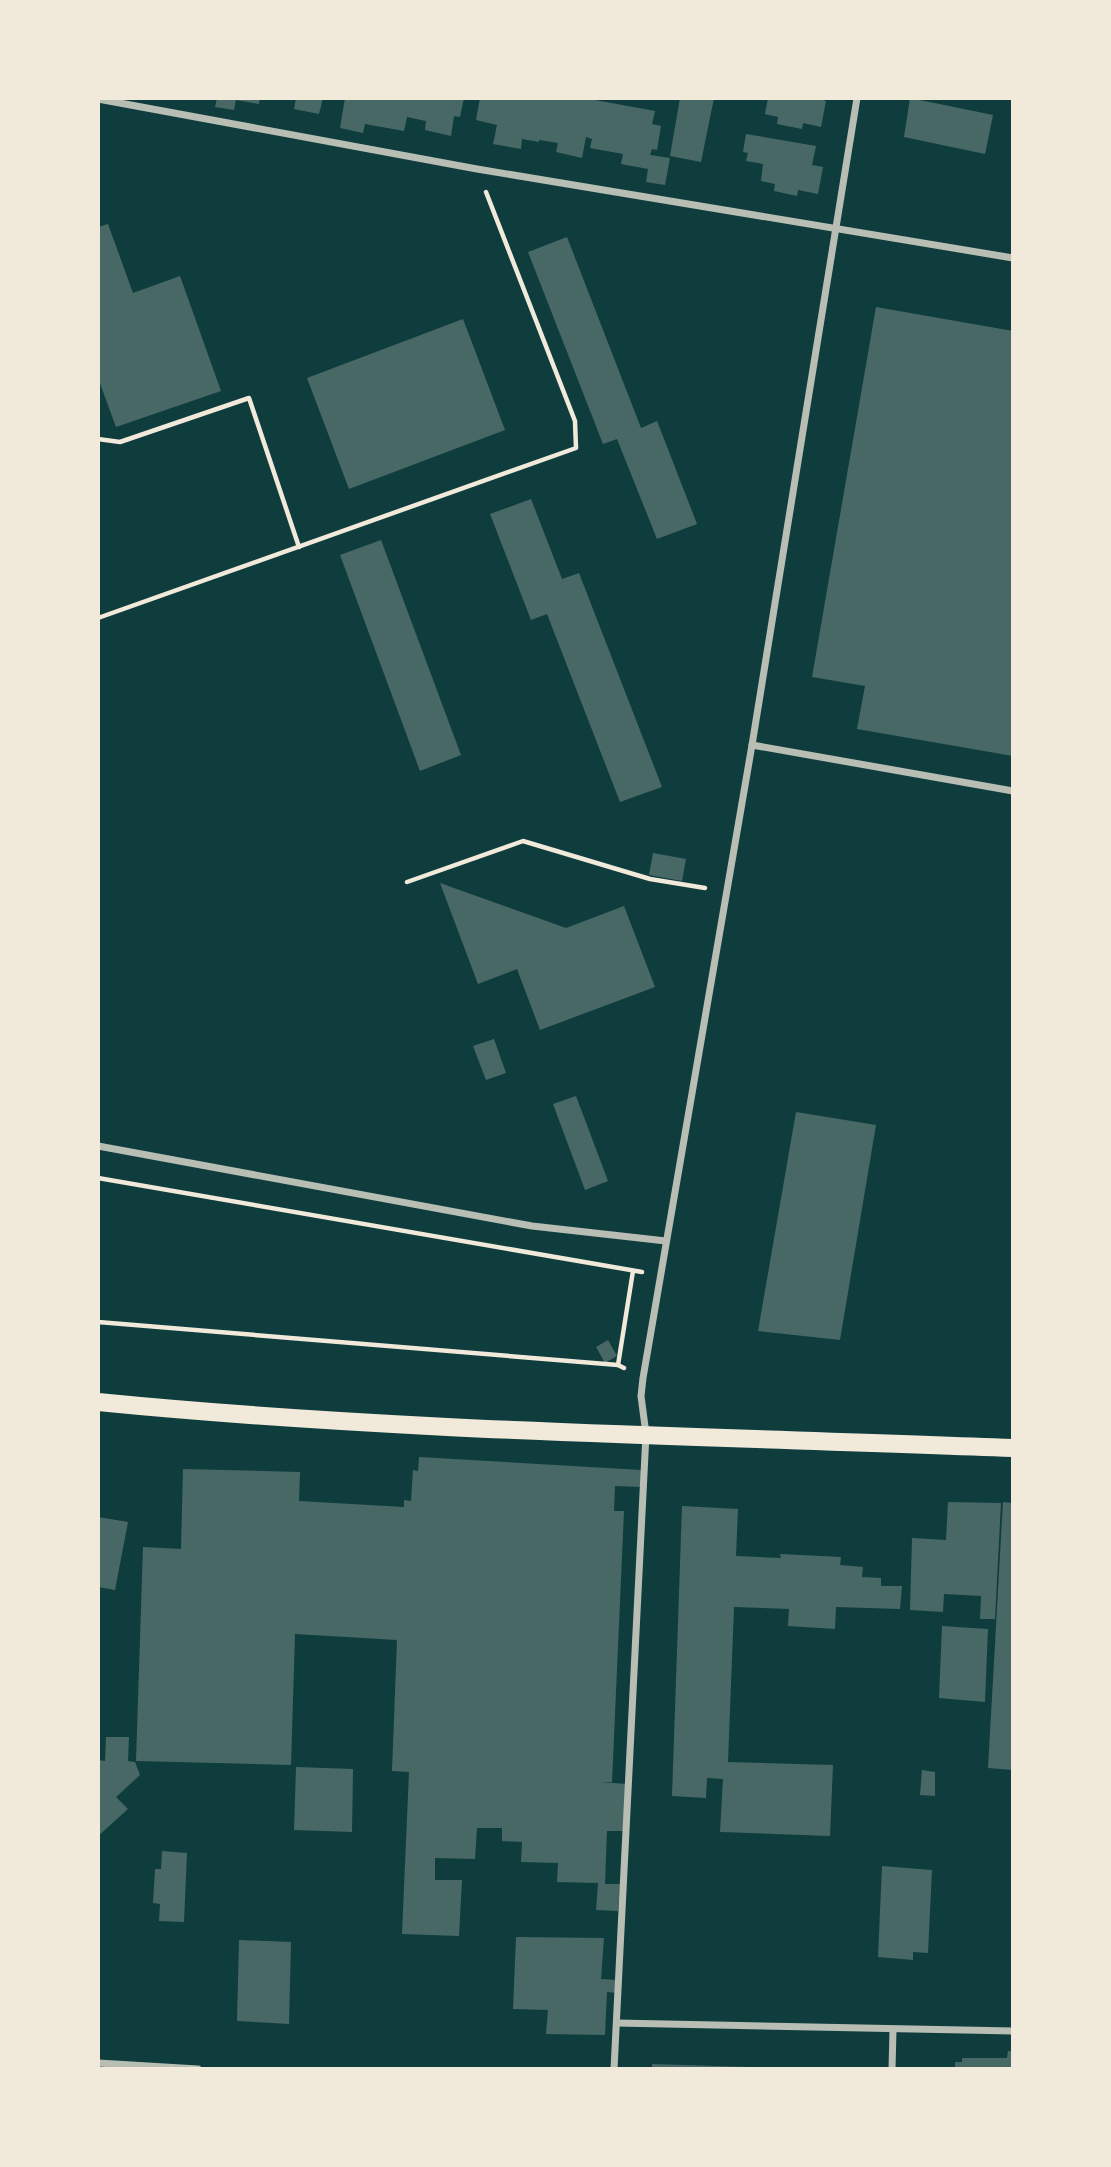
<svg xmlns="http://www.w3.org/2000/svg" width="1111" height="2167" font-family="Lora,serif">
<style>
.building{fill:#486865}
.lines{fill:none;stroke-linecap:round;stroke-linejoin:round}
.path{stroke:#f1e9da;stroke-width:4.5}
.minor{stroke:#b8beb3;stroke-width:7}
.primary{stroke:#f1e9da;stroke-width:18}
</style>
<rect width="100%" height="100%" fill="#0f3d3e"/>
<g class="building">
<polygon points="217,98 260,98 259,104 236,100 234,110 215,107"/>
<polygon points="296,98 323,98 319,114 294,109"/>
<polygon points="345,98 464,98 460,117 454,116 451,136 425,130 426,121 407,117 404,131 365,124 363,133 340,128"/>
<polygon points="480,98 584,98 655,111 652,124 661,126 657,150 652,149 650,155 670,158 665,185 646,182 648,169 621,164 623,154 590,148 592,139 586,137 582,158 556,152 558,143 539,140 539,142 522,139 521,149 493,144 497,125 476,120"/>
<polygon points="680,98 714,98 701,162 670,156"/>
<polygon points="768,98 816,98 826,101 821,127 803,123 802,129 777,124 778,117 765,114"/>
<polygon points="910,98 993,115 985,154 904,137"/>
<polygon points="746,134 816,146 812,165 823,167 818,194 798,190 797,196 774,191 775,184 761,181 763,164 746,161 748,153 743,152"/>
<polygon points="108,224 133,293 180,276 221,391 116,427 98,378 98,227"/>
<polygon points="567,237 641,428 657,421 697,524 657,539 617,439 603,444 528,252"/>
<polygon points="876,307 1013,331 1013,756 857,729 865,686 812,677"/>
<polygon points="463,319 505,430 349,489 307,378"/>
<polygon points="531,499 562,579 579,573 662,787 620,802 547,614 531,620 490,514"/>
<polygon points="381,540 461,755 420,771 340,555"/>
<polygon points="653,853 686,859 682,881 649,875"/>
<polygon points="440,883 566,928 624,906 655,987 540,1030 517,969 478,984"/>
<polygon points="494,1039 506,1073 486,1080 473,1046"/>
<polygon points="576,1096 608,1181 585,1190 553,1104"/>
<polygon points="796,1112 876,1125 840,1340 758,1331"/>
<polygon points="608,1340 617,1356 605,1363 596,1347"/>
<polygon points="419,1457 641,1470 641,1487 615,1486 614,1511 624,1511 612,1782 601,1782 626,1784 623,1831 607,1831 605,1884 620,1884 618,1911 596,1910 598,1883 557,1882 558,1863 521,1862 522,1842 502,1841 502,1828 477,1828 475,1859 435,1858 435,1880 462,1880 459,1936 402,1934 409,1772 392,1771 397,1640 295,1634 291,1765 136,1761 143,1547 181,1549 183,1469 300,1472 299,1501 404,1507 404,1500 411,1501 413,1470 418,1471"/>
<polygon points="948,1502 1001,1503 995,1619 980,1619 981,1596 944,1594 943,1612 910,1610 912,1538 946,1540"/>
<polygon points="1003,1502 1013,1503 1013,1770 988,1768"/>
<polygon points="682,1506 738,1509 736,1556 781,1558 780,1554 841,1557 840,1565 863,1567 862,1577 881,1578 881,1586 902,1586 900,1609 836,1607 835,1629 788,1626 789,1609 734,1607 728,1762 833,1765 830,1836 720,1832 723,1779 707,1778 706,1798 672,1796"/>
<polygon points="98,1517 128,1522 115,1590 98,1587"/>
<polygon points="942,1626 988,1629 985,1702 939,1698"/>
<polygon points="106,1737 129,1737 128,1761 135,1762 140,1775 116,1797 128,1809 98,1836 98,1760 105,1761"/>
<polygon points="296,1767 353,1769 352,1832 294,1830"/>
<polygon points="922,1770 935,1772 935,1796 920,1795"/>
<polygon points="162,1851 187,1853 184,1922 159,1921 160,1904 153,1903 155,1869 161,1869"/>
<polygon points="882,1866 932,1870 928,1953 913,1952 913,1960 878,1957"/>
<polygon points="516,1937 604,1938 601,1979 620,1980 619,1993 607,1992 605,2035 546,2034 548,2010 513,2009"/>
<polygon points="239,1940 291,1942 289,2024 237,2021"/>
<polygon points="1008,2051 1013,2051 1013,2069 955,2069 955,2062 962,2062 962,2058 1007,2058"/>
<polygon points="652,2064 749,2067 749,2069 652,2069"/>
</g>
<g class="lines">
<g class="path">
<polyline points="98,439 120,442 249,398 299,547"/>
<polyline points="98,618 576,448 575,421 486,192"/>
<polyline points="407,882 523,841 650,879 705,888"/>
<polyline points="98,1178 642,1272"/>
<polyline points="98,1322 618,1365 624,1368"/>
<polyline points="618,1365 633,1271"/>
</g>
<g class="minor">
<polyline points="98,99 477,169 1013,258"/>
<polyline points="752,745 1013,791"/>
<polyline points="98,1146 532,1226 666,1241"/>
<polyline points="617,2023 1013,2031"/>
<polyline points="98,2063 198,2069"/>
<polyline points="614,2069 646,1434 641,1396 643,1378 752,745 857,98"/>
<polyline points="892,2069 893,2030"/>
</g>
<path class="primary" d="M98 1402C402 1432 708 1436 1013 1448"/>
</g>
<rect width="1111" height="2167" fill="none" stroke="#f1e9da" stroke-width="200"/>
</svg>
